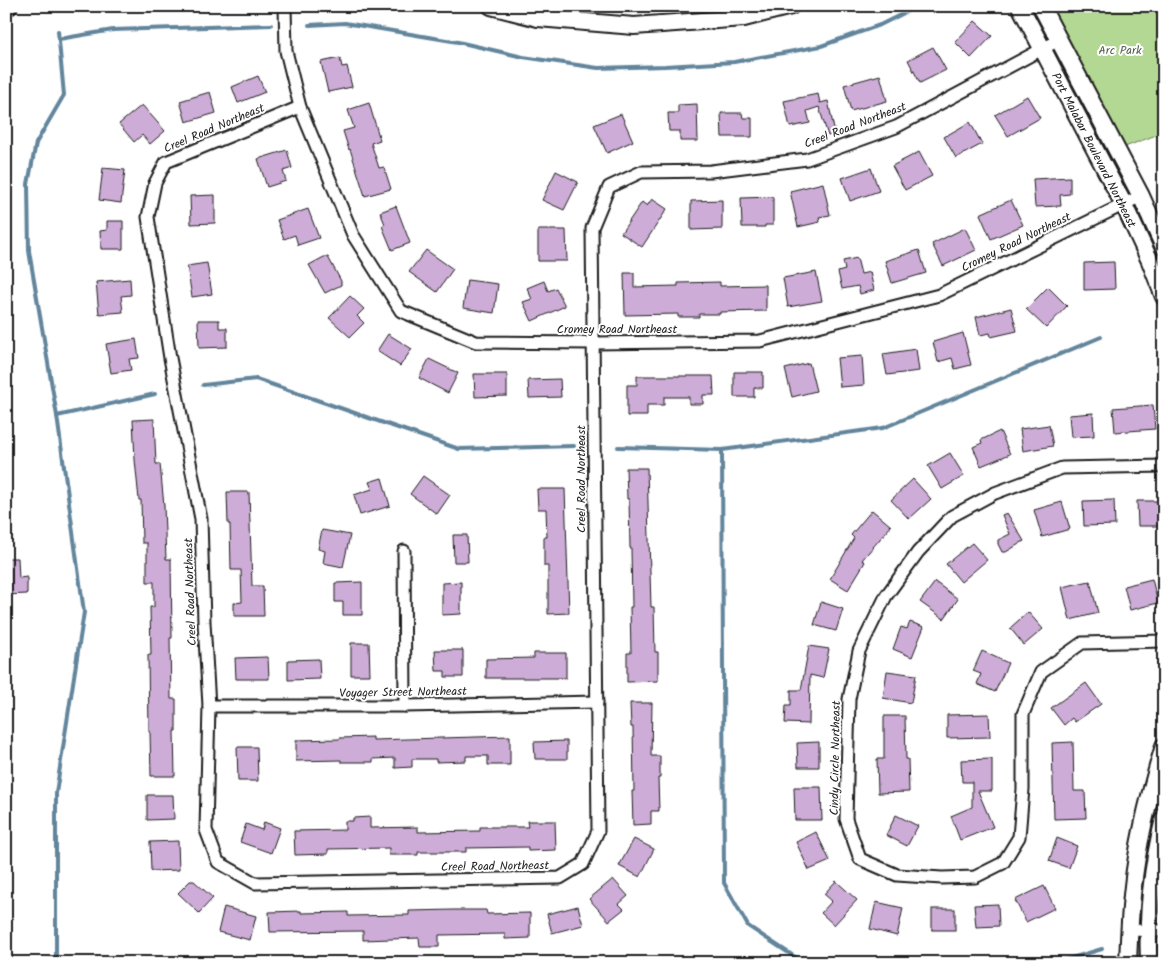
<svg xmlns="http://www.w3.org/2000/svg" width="1170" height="969" font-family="Kalam,sans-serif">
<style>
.built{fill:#f0e6f3}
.green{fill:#b3d893;stroke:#687a58}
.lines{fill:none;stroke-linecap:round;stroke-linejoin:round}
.stream{stroke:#62859c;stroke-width:4}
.building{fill:#cdacd7;stroke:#1c1c1c}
.street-casing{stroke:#1c1c1c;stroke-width:15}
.secondary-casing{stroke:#1c1c1c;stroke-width:20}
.street{stroke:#fff;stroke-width:11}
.secondary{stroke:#fff;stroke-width:16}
.labels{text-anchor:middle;stroke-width:4;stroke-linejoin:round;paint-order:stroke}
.park-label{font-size:12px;fill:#515e46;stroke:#fff}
.street-label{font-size:12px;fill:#1c1c1c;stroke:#fff}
</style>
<rect width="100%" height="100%" fill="#fff"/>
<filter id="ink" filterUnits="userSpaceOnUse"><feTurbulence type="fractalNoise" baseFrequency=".02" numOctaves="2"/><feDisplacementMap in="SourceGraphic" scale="10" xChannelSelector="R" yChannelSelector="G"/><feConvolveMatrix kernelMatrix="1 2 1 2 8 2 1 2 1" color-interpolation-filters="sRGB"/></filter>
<g filter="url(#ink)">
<polygon class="built" points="1112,955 1111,963 728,963"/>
<polygon class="green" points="1050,6 1164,6 1164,132 1117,150"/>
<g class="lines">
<g class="stream">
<polyline points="309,25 345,23 458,42 523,57 598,68 665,66 734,62 821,46 880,25 918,6"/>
<polyline points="59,39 113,30 271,25"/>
<polyline points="203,385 256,379 459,449 574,446"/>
<polyline points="57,416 155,394"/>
<polyline points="618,447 722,450 883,428 1101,337"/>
<polyline points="722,450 724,883 748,926 804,963"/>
<polyline points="43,963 56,958 56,793 84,612 57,416 29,251 28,184 36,143 64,95 58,31"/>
<polyline points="1055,963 1102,949"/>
</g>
</g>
<g class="building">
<polygon points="975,21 992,36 971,58 955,42"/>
<polygon points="933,47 946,70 920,83 908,60"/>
<polygon points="340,58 342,67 347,66 352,87 328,92 321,62"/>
<polygon points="880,75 887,101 851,111 844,85"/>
<polygon points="258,76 265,92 238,103 232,87"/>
<polygon points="210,92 216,113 186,122 180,101"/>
<polygon points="818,94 820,103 828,101 835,134 828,136 819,107 807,111 810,123 790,127 784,101"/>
<polygon points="1027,96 1040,118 1008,136 995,115"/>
<polygon points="369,103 380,140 371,143 379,168 384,167 391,189 365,196 350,149 349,150 343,131 354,128 348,110"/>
<polygon points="697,104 698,141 680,141 680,131 669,131 668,113 678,113 678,105"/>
<polygon points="142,105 165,131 150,144 142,135 134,142 119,124"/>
<polygon points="721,113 742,113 743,118 752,118 752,137 722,137"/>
<polygon points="621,114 633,141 607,153 594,125"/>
<polygon points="970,122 982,144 956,158 944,137"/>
<polygon points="287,150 292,168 283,171 286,181 267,187 258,159"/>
<polygon points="919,152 932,176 905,190 892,166"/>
<polygon points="103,168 125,170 121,203 99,200"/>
<polygon points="871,168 879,191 850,201 842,178"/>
<polygon points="556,171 578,182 564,210 542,200"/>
<polygon points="1070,177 1070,194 1060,195 1061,206 1035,207 1033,179"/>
<polygon points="823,183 830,215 819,217 820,222 798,227 790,191"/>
<polygon points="215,195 215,223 191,224 190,196"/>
<polygon points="773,197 773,225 765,225 765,227 742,227 741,198"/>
<polygon points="652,199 667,209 642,247 621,233 642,202 647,206"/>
<polygon points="722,200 722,229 691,230 691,201"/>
<polygon points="1011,200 1023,225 991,239 980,214"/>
<polygon points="396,206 410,243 392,250 382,226 385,224 380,212"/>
<polygon points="308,209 319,238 298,245 295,235 284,239 277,220"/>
<polygon points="107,221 123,221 123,249 101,249 100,231 107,230"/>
<polygon points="965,228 976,250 943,266 932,244"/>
<polygon points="538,230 566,230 567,261 538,261"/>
<polygon points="426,250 453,269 437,292 409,272"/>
<polygon points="919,250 926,273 892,283 885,261"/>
<polygon points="324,257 328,257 341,281 341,285 325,293 309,265"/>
<polygon points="857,258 861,274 870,272 874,290 860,294 858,286 842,289 838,272 845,270 843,261"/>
<polygon points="1114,262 1115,289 1084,290 1084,263"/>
<polygon points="207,263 212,294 192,297 187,266"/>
<polygon points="816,272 822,301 788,307 783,278"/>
<polygon points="624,273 634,273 634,287 678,286 678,283 720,282 720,286 766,285 766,311 720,312 720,314 699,314 699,317 678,317 678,314 625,315"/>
<polygon points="130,279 131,295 121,296 123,312 99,314 96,282"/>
<polygon points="467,280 498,284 494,313 463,308"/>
<polygon points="544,281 548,291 556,288 565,306 532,321 523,302 532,299 527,288"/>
<polygon points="1048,287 1067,306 1046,328 1026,309"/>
<polygon points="350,296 364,309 357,316 364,323 350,337 329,318"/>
<polygon points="1011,308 1017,331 991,337 990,333 980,335 976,317"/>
<polygon points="198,320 219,320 219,328 227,328 227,347 199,348"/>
<polygon points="963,333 971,365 955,369 952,358 938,362 933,342"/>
<polygon points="388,334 412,349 400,366 377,351"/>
<polygon points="136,339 139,358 129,359 131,370 111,373 106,344"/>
<polygon points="916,349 919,371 887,375 883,354"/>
<polygon points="862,356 864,385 840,387 837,358"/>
<polygon points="429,359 458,373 448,393 419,378"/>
<polygon points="809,363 816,391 792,397 785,369"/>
<polygon points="734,372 763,372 763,388 754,388 754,397 734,397"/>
<polygon points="474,374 507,374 507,396 475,397"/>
<polygon points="637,376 713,376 714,395 703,395 703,404 689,404 689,397 664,397 664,405 647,405 647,416 627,416 627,385 637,385"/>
<polygon points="560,379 561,397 529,398 528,380"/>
<polygon points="1153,405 1155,429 1115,432 1113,408"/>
<polygon points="1093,413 1094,436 1071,437 1069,415"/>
<polygon points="154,419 156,464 160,464 164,506 166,559 171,559 172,638 170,638 171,699 176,699 176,731 174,731 175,776 151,776 150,732 149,732 148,655 151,655 150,607 154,607 154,582 147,582 147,543 142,543 141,500 139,500 135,460 133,420"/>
<polygon points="1049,425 1053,446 1023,451 1020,429"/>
<polygon points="1000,431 1010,454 981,466 973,447 982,443 981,440"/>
<polygon points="950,453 964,476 942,489 928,466"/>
<polygon points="626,468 647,468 651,607 654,607 655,652 658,652 658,681 627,682 627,653 631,653 630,607 632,607 631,548 630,548 629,499 627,499"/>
<polygon points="423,476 450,495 437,514 410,494"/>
<polygon points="382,478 390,506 360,515 354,495 372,489 369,482"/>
<polygon points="913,479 931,499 909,519 891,500"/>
<polygon points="537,489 565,489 569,613 548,614 548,566 544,566 544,537 547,537 546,509 538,509"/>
<polygon points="227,492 249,492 252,586 263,586 264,616 234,616 234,603 242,602 241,570 231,570 230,524 228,524"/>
<polygon points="1114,500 1115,525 1084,526 1083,501"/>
<polygon points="1137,501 1161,501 1162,526 1138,526"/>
<polygon points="1062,502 1070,529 1042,537 1034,510"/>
<polygon points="872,510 891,526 862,560 865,562 848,590 830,579 854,538 851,535"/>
<polygon points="1007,513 1024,541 1006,552 1002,552 998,544 998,540 1010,534 1002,515"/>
<polygon points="322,530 350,535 343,567 323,563 325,551 318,549"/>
<polygon points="453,535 467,535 468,562 454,562"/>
<polygon points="972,543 987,560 961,582 946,564"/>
<polygon points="6,558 18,558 19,578 27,577 27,594 6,595"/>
<polygon points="1152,579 1158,603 1130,610 1124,586"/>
<polygon points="1090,581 1098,613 1070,620 1062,587"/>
<polygon points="362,582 362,615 343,615 343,602 335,602 335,583"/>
<polygon points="461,582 461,614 442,615 442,583"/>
<polygon points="935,582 958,599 944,619 920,602"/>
<polygon points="821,602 843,609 836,631 814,625"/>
<polygon points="1028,612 1043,629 1024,645 1010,628"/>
<polygon points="910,622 924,627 912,657 893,649 901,627 907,629"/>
<polygon points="351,643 369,643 370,675 351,675"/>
<polygon points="809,646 829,649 823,678 810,675 809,724 785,723 786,705 791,705 791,690 801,690"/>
<polygon points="435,650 463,650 463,677 445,677 445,671 436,671"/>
<polygon points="982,651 1008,663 995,692 977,684 981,674 973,671"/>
<polygon points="534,653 566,653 566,678 486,678 486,659 534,658"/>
<polygon points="268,657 269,679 236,679 235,658"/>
<polygon points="319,659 320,679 288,680 288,660"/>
<polygon points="887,671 916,675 911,703 883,698"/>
<polygon points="1086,683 1101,704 1075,722 1072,718 1064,725 1051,708"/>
<polygon points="630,703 652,703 651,756 660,756 660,778 658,778 659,811 651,811 651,824 633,825 632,791 634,791 633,727 631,727"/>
<polygon points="989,714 990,737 947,738 947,715"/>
<polygon points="884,716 905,716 906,759 908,759 909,792 878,793 877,759 884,759"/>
<polygon points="510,736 510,765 488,765 488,756 466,756 466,761 436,762 436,759 412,759 412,767 395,768 395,758 373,759 373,762 341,762 341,760 296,761 296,740 340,739 340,738 373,737 373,740"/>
<polygon points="567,741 567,759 535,759 534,742"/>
<polygon points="819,742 819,767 798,767 797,743"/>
<polygon points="1073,742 1074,791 1085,791 1086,818 1054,819 1052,743"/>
<polygon points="237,747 257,747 258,781 238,781"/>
<polygon points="992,759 992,791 978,791 993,827 960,840 951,816 972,807 972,782 962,782 961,760"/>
<polygon points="794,787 821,787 822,820 795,820"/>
<polygon points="147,795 173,795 174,819 147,820"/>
<polygon points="896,815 918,826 907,846 886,835"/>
<polygon points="370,817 370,828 418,827 418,832 480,831 480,827 528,827 527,821 555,821 556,850 528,851 528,847 466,848 466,852 418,852 418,855 389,855 389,848 328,849 328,854 295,855 294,831 345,830 345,821 353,821 353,818"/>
<polygon points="264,822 280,828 271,853 240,842 246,824 262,830"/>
<polygon points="816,832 830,861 809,870 796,842"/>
<polygon points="1057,838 1077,846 1069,868 1049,861"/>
<polygon points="634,839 654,849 640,877 619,866"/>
<polygon points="178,841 179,870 151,871 150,842"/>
<polygon points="613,879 628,896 619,904 624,909 609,921 589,899"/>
<polygon points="190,881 194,881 213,898 199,913 178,893"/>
<polygon points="836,881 857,900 834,925 821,913 832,901 824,894"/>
<polygon points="1044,886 1055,908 1026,922 1015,900"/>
<polygon points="876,902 903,908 897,936 870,929"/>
<polygon points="998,904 999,926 976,927 974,905"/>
<polygon points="578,906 583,925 552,933 547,914"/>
<polygon points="224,907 256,916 250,940 218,932"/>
<rect x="932" y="909" width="23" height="21"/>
<polygon points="454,910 486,910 487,914 530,913 530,938 505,939 505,934 439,935 439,947 420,947 419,938 363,940 363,931 270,932 269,912 301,911 301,913 348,912 348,916 409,915 409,911"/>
</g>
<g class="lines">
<defs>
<g id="street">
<polyline points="285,6 286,51 300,107 353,235 401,311 476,342 594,343 760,341 939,295 1141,196"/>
<polyline points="300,107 166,162 155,183 148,217 170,358 201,519 204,622 209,706 206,830 218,862 255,883 560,878 583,864 598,831 592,228 609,187 641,172 711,171 807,159 896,127 1059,40"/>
<polyline points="1164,466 1062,468 995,493 952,516 918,552 886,596 859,651 849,699 846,819 860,859 897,875 942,878 975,877 1003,863 1019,837 1023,789 1023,714 1041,672 1082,643 1164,641"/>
<polyline points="404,551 405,706"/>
<polyline points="209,706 405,706 597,702"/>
<polyline points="1129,930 1164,931"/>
</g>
<g id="secondary">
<polyline points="491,6 538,18 634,26 744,18 791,6"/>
<polyline points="1020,6 1124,205 1150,261 1164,297"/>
<polyline points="1041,6 1141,196 1164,247"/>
<polyline points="6,7 9,6"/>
<path d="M1128 963C1129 937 1130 911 1133 886 1138 838 1150 792 1164 746"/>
<path d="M1149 963C1147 915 1152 866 1164 819"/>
</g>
</defs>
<use href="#street" class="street-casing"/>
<use href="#secondary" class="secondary-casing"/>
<use href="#street" class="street"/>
<use href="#secondary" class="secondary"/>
</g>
</g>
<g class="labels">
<g class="park-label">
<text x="1120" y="54">Arc Park</text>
</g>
<g class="street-label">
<text transform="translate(855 125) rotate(-21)" y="4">Creel Road Northeast</text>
<text transform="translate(214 128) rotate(-23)" y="4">Creel Road Northeast</text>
<text transform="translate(1094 150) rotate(63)" y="4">Port Malabar Boulevard Northeast</text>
<text transform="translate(1016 242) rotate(-26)" y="4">Cromey Road Northeast</text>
<text x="617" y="333">Cromey Road Northeast</text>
<text transform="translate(581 479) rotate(-90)" y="4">Creel Road Northeast</text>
<text transform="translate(190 592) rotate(-92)" y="4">Creel Road Northeast</text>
<text transform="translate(403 692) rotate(-1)" y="4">Voyager Street Northeast</text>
<text transform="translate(835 758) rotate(-89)" y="4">Cindy Circle Northeast</text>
<text transform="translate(495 866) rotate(-1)" y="4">Creel Road Northeast</text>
</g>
</g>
<rect width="1170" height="969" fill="none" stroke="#fff" stroke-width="25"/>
<rect x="12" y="12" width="1145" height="944" fill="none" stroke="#1c1c1c" stroke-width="2" filter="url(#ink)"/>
</svg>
